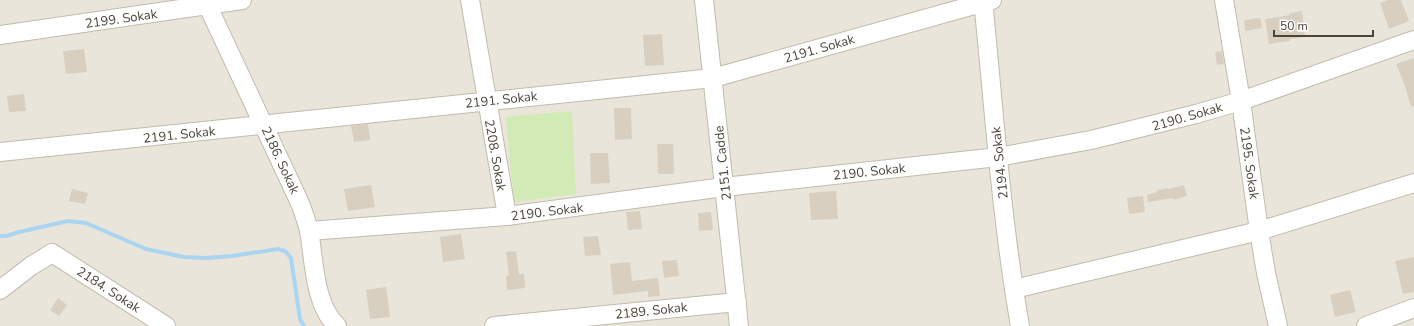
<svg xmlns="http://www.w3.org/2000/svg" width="1414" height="326" font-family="'Nunito Sans',sans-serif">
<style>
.residential{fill:#eae5da}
.green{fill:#d2eab5}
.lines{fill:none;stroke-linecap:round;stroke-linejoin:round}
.stream{stroke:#a9d4f2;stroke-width:4}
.building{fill:#d8cfc1}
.minor-casing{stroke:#c2bbae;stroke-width:20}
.minor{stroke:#fff;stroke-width:18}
.labels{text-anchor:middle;stroke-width:3;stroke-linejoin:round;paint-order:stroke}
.street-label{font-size:13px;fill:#4b4439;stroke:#fff}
</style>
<rect width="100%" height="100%" fill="#f6f3ec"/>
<rect class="residential" x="0" y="0" width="1414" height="326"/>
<polygon class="green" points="572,111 576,194 514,202 506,117"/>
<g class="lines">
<polyline class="stream" points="0,236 6,236 19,232 68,221 86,223 146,249 184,257 206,258 232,256 278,249 285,251 291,258 300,319 304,326"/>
</g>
<g class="building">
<polygon points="1388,0 1401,0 1409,21 1389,29 1380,3"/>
<polygon points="1302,11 1305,37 1290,39 1290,41 1269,44 1265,19 1290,15 1290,13"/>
<polygon points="1260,18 1262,28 1245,31 1244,20"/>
<polygon points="662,34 664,65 645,66 643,35"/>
<polygon points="84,49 87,72 66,74 63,51"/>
<polygon points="1222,51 1224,64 1217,65 1215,52"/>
<polygon points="1414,58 1414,106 1411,107 1405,86 1396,64"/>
<polygon points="24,94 26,111 9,112 7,96"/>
<polygon points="614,108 631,108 632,139 615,140"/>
<polygon points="368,124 370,140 354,142 351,126"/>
<polygon points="657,144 673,144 674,174 658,174"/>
<polygon points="590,153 608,153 610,183 591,184"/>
<polygon points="371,185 375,207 348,211 344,189"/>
<polygon points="1184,185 1187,196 1173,200 1173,198 1148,202 1147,195 1157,192 1157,190 1168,188 1168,189"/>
<polygon points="72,189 88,193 85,204 69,201"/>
<polygon points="836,191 838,219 811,220 809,193"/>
<polygon points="1143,196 1145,212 1129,214 1127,198"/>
<polygon points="640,211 642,229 628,230 626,212"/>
<polygon points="711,212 713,230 699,231 698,213"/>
<polygon points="461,234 465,259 443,262 440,237"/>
<polygon points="598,236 601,255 585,256 583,237"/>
<polygon points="516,251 519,274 524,274 525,288 507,290 506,276 509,275 506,252"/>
<polygon points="1414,257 1414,292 1403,294 1395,261"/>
<polygon points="677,260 679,276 664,278 662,261"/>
<polygon points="630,262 632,281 658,278 660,296 648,297 648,291 613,295 610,264"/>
<polygon points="386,287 390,317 370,319 366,290"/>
<polygon points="1350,290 1356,312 1335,317 1330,295"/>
<polygon points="58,298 67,305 59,316 50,310"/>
</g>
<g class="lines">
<defs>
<g id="minor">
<path d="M205 0 299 201C303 210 306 220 309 230 314 259 314 305 337 326"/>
<polyline points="470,0 507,216"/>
<polyline points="704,0 739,326"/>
<path d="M983 0C994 109 1001 218 1020 326"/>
<polyline points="1224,0 1241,101 1259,231 1266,273 1278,326"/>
<polyline points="0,35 242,0"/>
<polyline points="0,152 713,78 992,0"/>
<polyline points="309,231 507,216 724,187 998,157 1091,140 1196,114 1241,101 1414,40"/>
<polyline points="1014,289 1259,231 1414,183"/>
<polyline points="0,290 31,266 52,253 166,326"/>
<polyline points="494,326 737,302"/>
<polyline points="1366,326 1414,308"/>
</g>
</defs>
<use href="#minor" class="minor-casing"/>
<use href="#minor" class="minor"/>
</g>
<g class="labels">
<g class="street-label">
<text transform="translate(121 18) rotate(-8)" y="5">2199. Sokak</text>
<text transform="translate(819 48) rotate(-16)" y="5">2191. Sokak</text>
<text transform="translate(501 99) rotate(-6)" y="5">2191. Sokak</text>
<text transform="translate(1187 116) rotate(-16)" y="5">2190. Sokak</text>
<text transform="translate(179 134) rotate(-6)" y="5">2191. Sokak</text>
<text transform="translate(496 155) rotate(80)" y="5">2208. Sokak</text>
<text transform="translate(281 160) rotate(65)" y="5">2186. Sokak</text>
<text transform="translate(722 163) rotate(-96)" y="5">2151. Cadde</text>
<text transform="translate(999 163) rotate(-96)" y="5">2194. Sokak</text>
<text transform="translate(1250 163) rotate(82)" y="5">2195. Sokak</text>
<text transform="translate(869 171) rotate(-6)" y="5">2190. Sokak</text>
<text transform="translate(547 211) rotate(-7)" y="5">2190. Sokak</text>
<text transform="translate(109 289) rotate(33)" y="5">2184. Sokak</text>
<text transform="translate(651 310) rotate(-6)" y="5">2189. Sokak</text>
</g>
</g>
<path d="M1274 30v6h99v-6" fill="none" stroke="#4b4439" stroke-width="2"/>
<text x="1280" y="30" font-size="12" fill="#4b4439" stroke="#ffffff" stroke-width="3" paint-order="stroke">50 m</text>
</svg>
